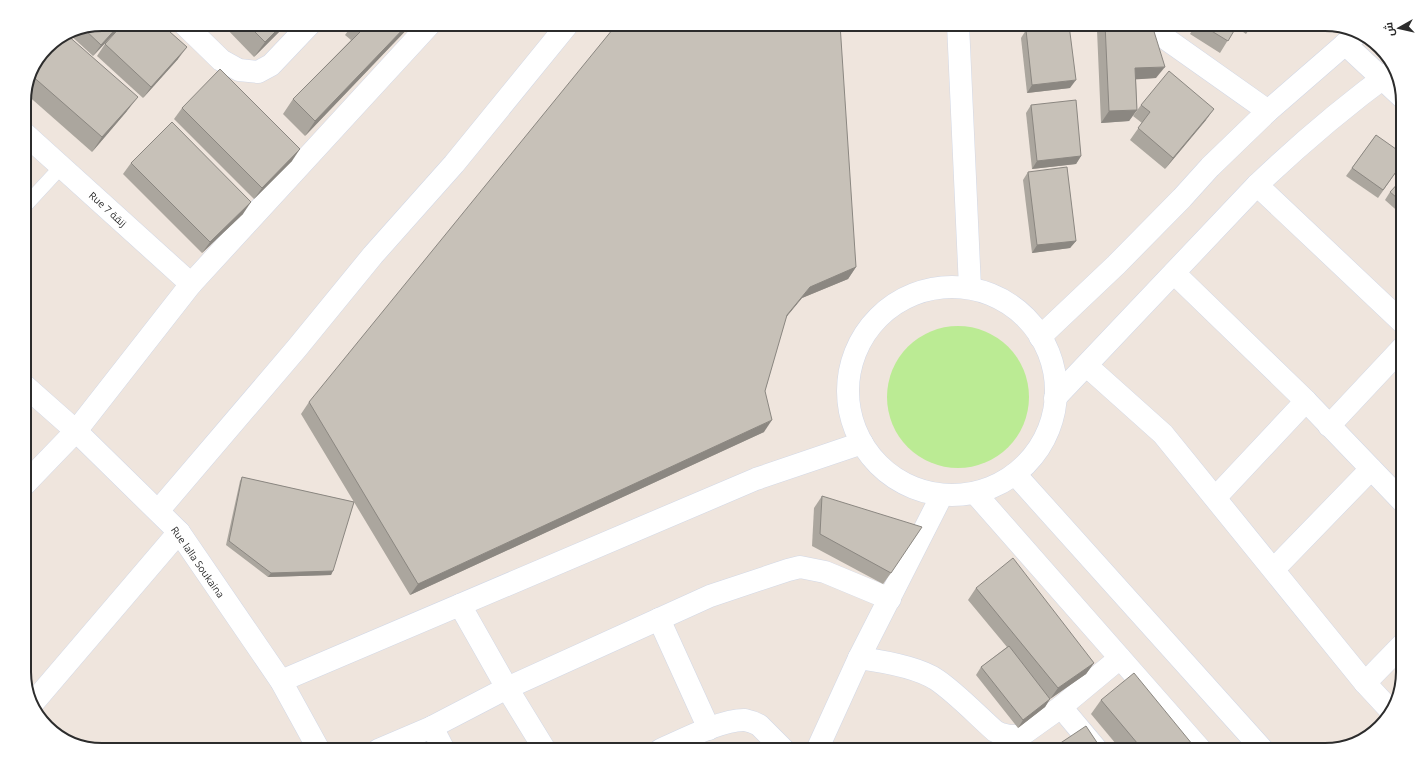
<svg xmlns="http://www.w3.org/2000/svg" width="1427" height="774" font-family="'Open Sans',Cairo,sans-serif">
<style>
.green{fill:#bbeb94}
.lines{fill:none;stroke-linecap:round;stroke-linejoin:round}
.lane-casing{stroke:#d2d8e6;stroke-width:15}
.street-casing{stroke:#d2d8e6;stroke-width:23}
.secondary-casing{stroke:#d2d8e6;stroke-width:23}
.lane{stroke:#fff;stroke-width:14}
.street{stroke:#fff;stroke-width:22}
.secondary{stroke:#fff;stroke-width:22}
.wall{fill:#aba69e}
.shaded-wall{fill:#8b8781}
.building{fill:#c7c1b8;stroke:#8b8781}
.labels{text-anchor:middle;stroke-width:4;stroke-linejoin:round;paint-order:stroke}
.street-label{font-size:10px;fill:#2c2c2c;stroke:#fff}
.rim{fill:none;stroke:#2c2c2c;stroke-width:2}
</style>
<rect width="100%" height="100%" fill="#efe5dd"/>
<circle class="green" cx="958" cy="397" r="71"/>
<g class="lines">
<defs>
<polyline id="lane" points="24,207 61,167"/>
<g id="street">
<polyline points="184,24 221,60 239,70 258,72 271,65 310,24"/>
<polyline points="958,24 970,288"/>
<polyline points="1145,24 1268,111"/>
<polyline points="1345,44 1403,98"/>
<polyline points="24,133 191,284"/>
<polyline points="1257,185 1403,323"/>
<polyline points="1174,273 1306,401 1403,502"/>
<circle cx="952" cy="391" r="104"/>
<polyline points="1040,337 1116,265 1182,198 1210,167 1268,111 1359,32"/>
<polyline points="1087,366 1163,434 1365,683 1391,711"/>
<path d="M1055 398 1257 185C1300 144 1346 105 1394 70"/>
<polyline points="1329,426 1403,347"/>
<polyline points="1015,474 1263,750"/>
<polyline points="24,485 76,431 191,284 430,24"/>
<polyline points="975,493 1201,750"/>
<polyline points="1216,497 1306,401"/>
<polyline points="158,511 297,348 373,255 454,164 568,24"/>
<polyline points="1274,569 1371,469"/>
<polyline points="460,605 507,688 545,750"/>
<polyline points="659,619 709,729"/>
<path d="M859 658C881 661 918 667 937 680 956 693 977 715 995 731L1001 734 1009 736H1018L1026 732 1061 707 1120 658"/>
<polyline points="281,681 756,479 862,443"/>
<polyline points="1365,683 1403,644"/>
<polyline points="33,703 179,532"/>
<polyline points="1061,707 1097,750"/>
<polyline points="432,727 444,750"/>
<polyline points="378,750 432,727 507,688 710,596 788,570 800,567 825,572 890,599"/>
<path d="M660 750C681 741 722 719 745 720 750 721 755 723 759 725L784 750"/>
<polyline points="817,750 859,658 942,495"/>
</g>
<polyline id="secondary" points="24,385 76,431 179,532 281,681 319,750"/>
</defs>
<use href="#lane" class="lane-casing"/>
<use href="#street" class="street-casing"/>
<use href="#secondary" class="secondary-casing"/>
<use href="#lane" class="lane"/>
<use href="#street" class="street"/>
<use href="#secondary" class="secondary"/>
</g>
<g class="wall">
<polygon points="102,24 123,24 93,56 68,33 72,30"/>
<polygon points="222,24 287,24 254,57"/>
<polygon points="353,24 412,24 305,136 283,114 293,99 351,40 345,35"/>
<polygon points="1101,24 1147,24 1156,78 1136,79 1137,110 1129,121 1101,123 1097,30"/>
<polygon points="1196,24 1253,24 1246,34 1236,27 1220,53 1190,34"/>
<polygon points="1319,24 1325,24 1328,25 1325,28"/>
<polygon points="1026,30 1070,88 1027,93 1021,38"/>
<polygon points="105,44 178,59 143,98 97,56"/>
<polygon points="30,72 127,111 92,152 25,93"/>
<polygon points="1031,105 1081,156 1076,164 1032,169 1026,113"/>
<polygon points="1141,105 1206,120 1165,169 1130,140 1142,123 1133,116"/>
<polygon points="182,108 292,161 254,199 174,119"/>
<polygon points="1376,135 1403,162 1378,198 1346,176"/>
<polygon points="131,163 243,214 202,253 123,174"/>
<polygon points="1028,172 1076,241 1070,248 1032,253 1023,180"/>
<polygon points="1403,178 1403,216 1385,200 1390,192"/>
<polygon points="856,267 848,279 802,298 786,317 765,391 764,432 410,595 354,502 331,575 268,577 226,545 240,481 242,477 354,502 301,414 309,402"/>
<polygon points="822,496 891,573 883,584 812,546 814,508"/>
<polygon points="976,588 1094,663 1086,674 1050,699 1045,707 1018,728 976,675 981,667 1007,647 968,600"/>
<polygon points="1101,700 1197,750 1121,750 1091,714"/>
</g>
<g class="shaded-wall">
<polygon points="120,24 123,24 93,56 101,45"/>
<polygon points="283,24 287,24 254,57 265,42"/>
<polygon points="408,24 412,24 305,136 315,121"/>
<polygon points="187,47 178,59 143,98 151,87"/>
<polygon points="1165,67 1156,78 1127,80 1135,68"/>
<polygon points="1076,80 1070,88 1027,93 1032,85"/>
<polygon points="138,97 127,111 92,152 102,137"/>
<polygon points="1214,109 1206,120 1165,169 1173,158"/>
<polygon points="1137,110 1129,121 1101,123 1109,111"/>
<polygon points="300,149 292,161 254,199 262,188"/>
<polygon points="1081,156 1076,164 1032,169 1037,161"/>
<polygon points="251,202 243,214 202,253 210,242"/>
<polygon points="1076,241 1070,248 1032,253 1037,245"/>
<polygon points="856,267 848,279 802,298 779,326 787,315 810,287"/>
<polygon points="772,420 764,432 410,595 418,584"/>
<polygon points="333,571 331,575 268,577 271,573"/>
<polygon points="1094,663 1086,674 1050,699 1045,707 1018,728 1023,720 1050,699 1058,688"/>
</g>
<g class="building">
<polygon points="102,24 120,24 101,45 83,28"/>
<polygon points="123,24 161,24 187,47 151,87 105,44"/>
<polygon points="247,24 283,24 265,42"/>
<polygon points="359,24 408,24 315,121 293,99 364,28"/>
<polygon points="617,24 840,24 856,267 810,287 787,315 765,391 772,420 418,584 309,402"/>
<polygon points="1105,24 1147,24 1152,25 1165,67 1135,68 1137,110 1109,111"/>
<polygon points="1200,24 1238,24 1228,41"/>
<polygon points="1069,25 1076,80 1032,85 1026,30"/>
<polygon points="66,34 138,97 102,137 30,74 30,72 47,47"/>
<polygon points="220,69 300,149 262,188 182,108"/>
<polygon points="1169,71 1214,109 1173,158 1138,128 1150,112 1141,105"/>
<polygon points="1076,100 1081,156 1037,161 1031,105"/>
<polygon points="172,122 251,202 210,242 131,163"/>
<polygon points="1376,135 1403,154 1403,162 1383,190 1352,168"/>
<polygon points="1067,167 1076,241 1037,245 1028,172"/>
<polygon points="1403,178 1403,203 1390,192"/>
<polygon points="242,477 354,502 333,571 271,573 229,541"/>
<polygon points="822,496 922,527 891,573 820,534"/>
<polygon points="1013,558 1094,663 1058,688 976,588"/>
<polygon points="1009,646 1050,699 1023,720 981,667"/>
<polygon points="1134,673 1197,750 1143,750 1101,700"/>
<polygon points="1086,726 1102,750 1050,750"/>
</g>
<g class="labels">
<g class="street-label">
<text transform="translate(108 209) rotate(42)" y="4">Rue 7 زنقة</text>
<text transform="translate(198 562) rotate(55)" y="4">Rue lalla Soukaina</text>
</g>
</g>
<path d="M0 0H1427V774H0ZM102 31H1325A71 71 0 0 1 1396 102V672A71 71 0 0 1 1325 743H102A71 71 0 0 1 31 672V102A71 71 0 0 1 102 31Z" fill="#fff" fill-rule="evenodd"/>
<path class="rim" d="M102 31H1325A71 71 0 0 1 1396 102V672A71 71 0 0 1 1325 743H102A71 71 0 0 1 31 672V102A71 71 0 0 1 102 31Z"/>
<g transform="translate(1399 28) rotate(262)" stroke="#ffffff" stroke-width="3" paint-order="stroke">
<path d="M0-3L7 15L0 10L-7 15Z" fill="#2c2c2c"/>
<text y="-6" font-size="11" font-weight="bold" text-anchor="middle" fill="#2c2c2c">ش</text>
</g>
</svg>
